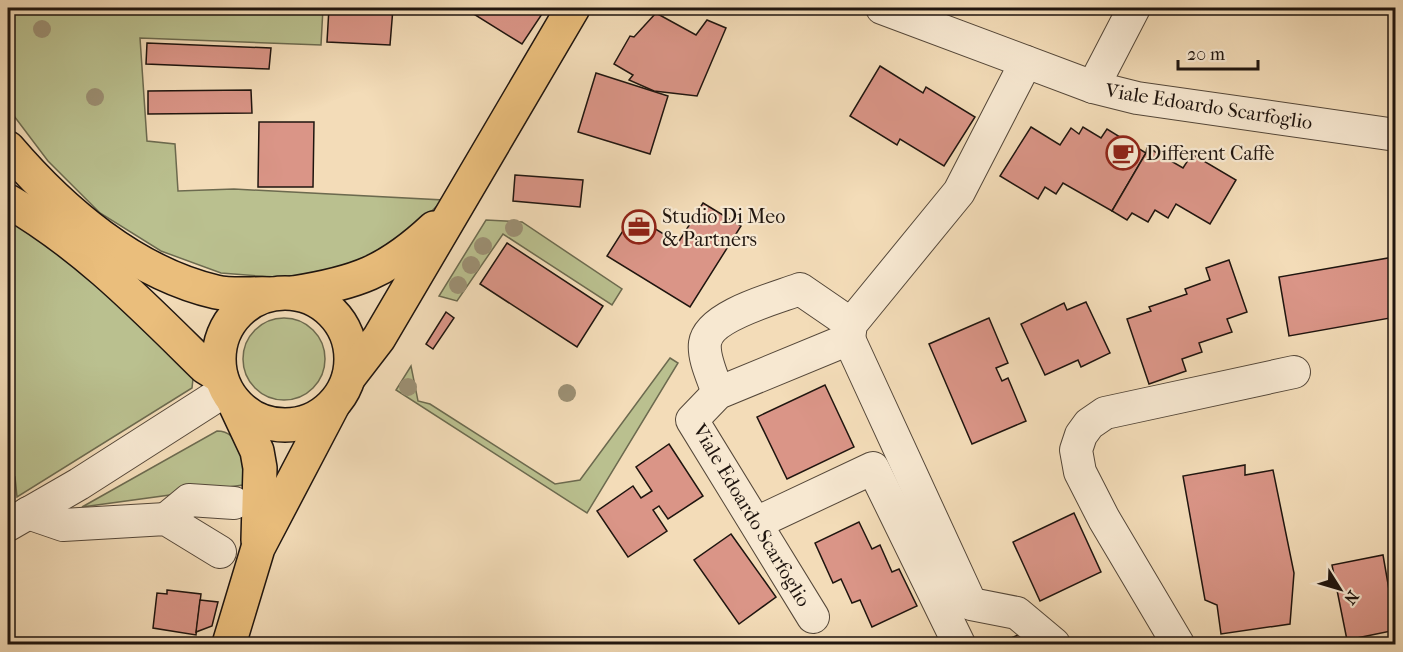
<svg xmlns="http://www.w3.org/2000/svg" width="1403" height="652" font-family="'IM FELL French Canon',serif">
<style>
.green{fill:#bac08f;stroke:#6c6a4f;stroke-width:1.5}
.building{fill:#da9587;stroke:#1f150f;stroke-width:1.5}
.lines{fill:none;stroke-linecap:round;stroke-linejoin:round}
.minor-casing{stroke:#544739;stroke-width:34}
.major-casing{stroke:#1f150f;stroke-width:36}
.minor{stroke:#f7e8d1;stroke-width:32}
.major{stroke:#eabe7c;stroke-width:33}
.tree{fill:#9c9074}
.labels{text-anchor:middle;stroke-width:4.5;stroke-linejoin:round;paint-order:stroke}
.street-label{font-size:20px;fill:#1f150f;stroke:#f7e8d1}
.poi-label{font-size:20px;fill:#1f150f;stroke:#f7e8d1;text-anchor:start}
</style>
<rect width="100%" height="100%" fill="#f3dcb8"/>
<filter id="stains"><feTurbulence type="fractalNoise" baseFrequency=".00333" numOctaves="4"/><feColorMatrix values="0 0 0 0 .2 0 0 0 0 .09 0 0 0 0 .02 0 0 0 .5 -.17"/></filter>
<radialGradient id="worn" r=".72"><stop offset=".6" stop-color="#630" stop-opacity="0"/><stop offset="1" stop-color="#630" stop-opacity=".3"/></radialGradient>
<g class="green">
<polygon points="8,8 323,8 321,45 140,38 147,141 175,144 178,191 234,189 443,200 408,234 356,263 315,276 283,278 221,273 161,251 100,213 48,161 8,108"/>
<polygon points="8,212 34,226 194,369 192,388 17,497 15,477 8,477"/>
<polygon points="486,220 522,222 622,289 612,305 503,234 457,301 439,296"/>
<circle cx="284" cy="359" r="41"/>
<polygon points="670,358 678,363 587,513 396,390 411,366 418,401 430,404 555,484 580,480"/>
<path d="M217 431C243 431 244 467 243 485L82 507Z"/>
</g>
<g class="building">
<polygon points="329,8 393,8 390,45 327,42"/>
<polygon points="464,8 546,8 522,44"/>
<polygon points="656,13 696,35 707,20 726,28 697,96 654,91 629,80 633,75 614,64 630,36 634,37"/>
<polygon points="147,43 271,48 269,69 146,64"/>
<polygon points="880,66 923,93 926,87 975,117 944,166 900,139 897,145 850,116"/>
<polygon points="596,73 668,96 650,154 578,132"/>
<polygon points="251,90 252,113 148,114 148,91"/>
<polygon points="259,122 314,122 313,187 258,187"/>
<polygon points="1031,127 1060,145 1071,128 1079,134 1083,127 1101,138 1107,129 1146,153 1112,211 1063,183 1056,194 1045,187 1038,199 1000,176"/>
<polygon points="1147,147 1183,168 1192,154 1236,180 1210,224 1176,204 1168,218 1155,210 1148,222 1132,213 1127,220 1112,211 1146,153"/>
<polygon points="515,175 583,180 580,207 513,201"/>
<polygon points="703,203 741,226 690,307 607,256 633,215 678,243"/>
<polygon points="507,243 603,306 577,347 480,284"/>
<polygon points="1394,257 1396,317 1289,336 1279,277"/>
<polygon points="1229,260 1247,312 1227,319 1232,332 1199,343 1202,352 1182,359 1186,371 1149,384 1127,319 1151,311 1149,307 1187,294 1185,289 1210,280 1206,268"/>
<polygon points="1086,302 1110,353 1081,367 1078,360 1045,375 1021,324 1064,303 1067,310"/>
<polygon points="446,312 454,318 433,349 426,344"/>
<polygon points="989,318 1008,363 996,368 1002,381 1008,378 1026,421 972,444 929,344"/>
<polygon points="825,385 854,447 787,479 757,417"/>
<polygon points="669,444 703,496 668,519 659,506 653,510 667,531 628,557 597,511 633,486 641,498 652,491 636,467"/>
<polygon points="1245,465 1245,475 1273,470 1294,573 1290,624 1221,634 1217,605 1205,600 1183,476"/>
<polygon points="1074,513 1101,572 1040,601 1013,542"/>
<polygon points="859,522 872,549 880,545 892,572 899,569 917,606 872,627 860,600 852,603 841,579 833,583 815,543"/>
<polygon points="731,534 776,597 739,624 694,560"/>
<polygon points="1383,555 1396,630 1347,640 1332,565"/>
<polygon points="167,590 201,594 196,635 153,628 157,593 167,594"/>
<polygon points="200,600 218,602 212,626 196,632"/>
<polygon points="1025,632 1030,644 997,644"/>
<polygon points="831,639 835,644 822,644"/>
</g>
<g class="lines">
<defs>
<g id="minor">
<polyline points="882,8 1093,87 1137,98 1396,135"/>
<polyline points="1093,87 1134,8"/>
<polyline points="849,339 971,604 1017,613 1054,644"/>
<path d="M718 393C713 378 703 358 705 343 709 315 777 298 800 289L851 324"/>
<polyline points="28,513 63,525 166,519 220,552"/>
<polyline points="166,519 189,500 234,503"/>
<polyline points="756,523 873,468 959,644"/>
<polyline points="8,525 79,484 226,390"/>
<polyline points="813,617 692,420 718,393 849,339 851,324 959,192 1026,62"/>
<polyline points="1178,644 1104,519 1080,472 1076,450 1081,435 1089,424 1105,413 1294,372"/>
</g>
<g id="major">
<path d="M8 148C62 211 134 273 216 292 233 296 253 293 271 294"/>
<path d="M8 201C84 245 142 305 205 367L221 377"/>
<path d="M293 293C356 283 387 272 434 228"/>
<circle cx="285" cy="359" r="66"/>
<polyline points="349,377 379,338 573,8"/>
<polyline points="234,402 257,451 260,468 258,540"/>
<polyline points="229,644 258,548 333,405"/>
</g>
</defs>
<use href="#minor" class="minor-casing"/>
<use href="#major" class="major-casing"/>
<use href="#minor" class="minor"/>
<use href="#major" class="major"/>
</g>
<g class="tree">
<circle cx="42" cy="29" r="9"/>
<circle cx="95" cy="97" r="9"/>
<circle cx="514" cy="228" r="9"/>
<circle cx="483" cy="246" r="9"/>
<circle cx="471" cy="265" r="9"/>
<circle cx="458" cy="285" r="9"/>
<circle cx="408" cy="387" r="9"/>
<circle cx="567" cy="393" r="9"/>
</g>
<defs>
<symbol id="cafe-ring" viewBox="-11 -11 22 22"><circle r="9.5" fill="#f7e8d1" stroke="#8f2418" stroke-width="1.5"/><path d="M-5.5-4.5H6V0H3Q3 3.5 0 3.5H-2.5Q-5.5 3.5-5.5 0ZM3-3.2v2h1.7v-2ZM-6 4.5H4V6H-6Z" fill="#8f2418"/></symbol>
<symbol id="office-ring" viewBox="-11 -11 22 22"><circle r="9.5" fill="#f7e8d1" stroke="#8f2418" stroke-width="1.5"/><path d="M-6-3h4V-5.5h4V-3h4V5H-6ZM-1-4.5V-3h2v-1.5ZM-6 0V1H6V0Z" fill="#8f2418"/></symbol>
</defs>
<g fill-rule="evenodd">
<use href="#cafe-ring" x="1104" y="134" width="38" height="38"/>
<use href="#office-ring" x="620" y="208" width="38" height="38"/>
</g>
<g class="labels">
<g class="street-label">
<text transform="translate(1209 106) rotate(9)" y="7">Viale Edoardo Scarfoglio</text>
<text transform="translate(752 515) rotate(59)" y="7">Viale Edoardo Scarfoglio</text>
</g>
<g class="poi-label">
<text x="1146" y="160">Different Caffè</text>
<text x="662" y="223">Studio Di Meo<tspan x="662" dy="23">&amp; Partners</tspan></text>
</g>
</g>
<rect width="1403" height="652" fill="none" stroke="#f3dcb8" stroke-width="30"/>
<rect x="9" y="9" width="1385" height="634" fill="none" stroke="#1f150f" stroke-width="3"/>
<rect x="15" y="15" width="1373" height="622" fill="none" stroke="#1f150f" stroke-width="1.5"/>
<g transform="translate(1340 589) rotate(127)" stroke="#f7e8d1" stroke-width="4.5" paint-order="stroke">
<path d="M0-4.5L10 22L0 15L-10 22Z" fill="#1f150f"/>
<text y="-9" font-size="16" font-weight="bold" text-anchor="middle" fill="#1f150f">N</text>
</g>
<path d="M1178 60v9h80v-9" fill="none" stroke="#1f150f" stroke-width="3"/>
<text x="1187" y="60" font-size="18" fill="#1f150f" stroke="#f7e8d1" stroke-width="4.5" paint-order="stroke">20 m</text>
<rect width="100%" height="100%" filter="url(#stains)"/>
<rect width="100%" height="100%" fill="url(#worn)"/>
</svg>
